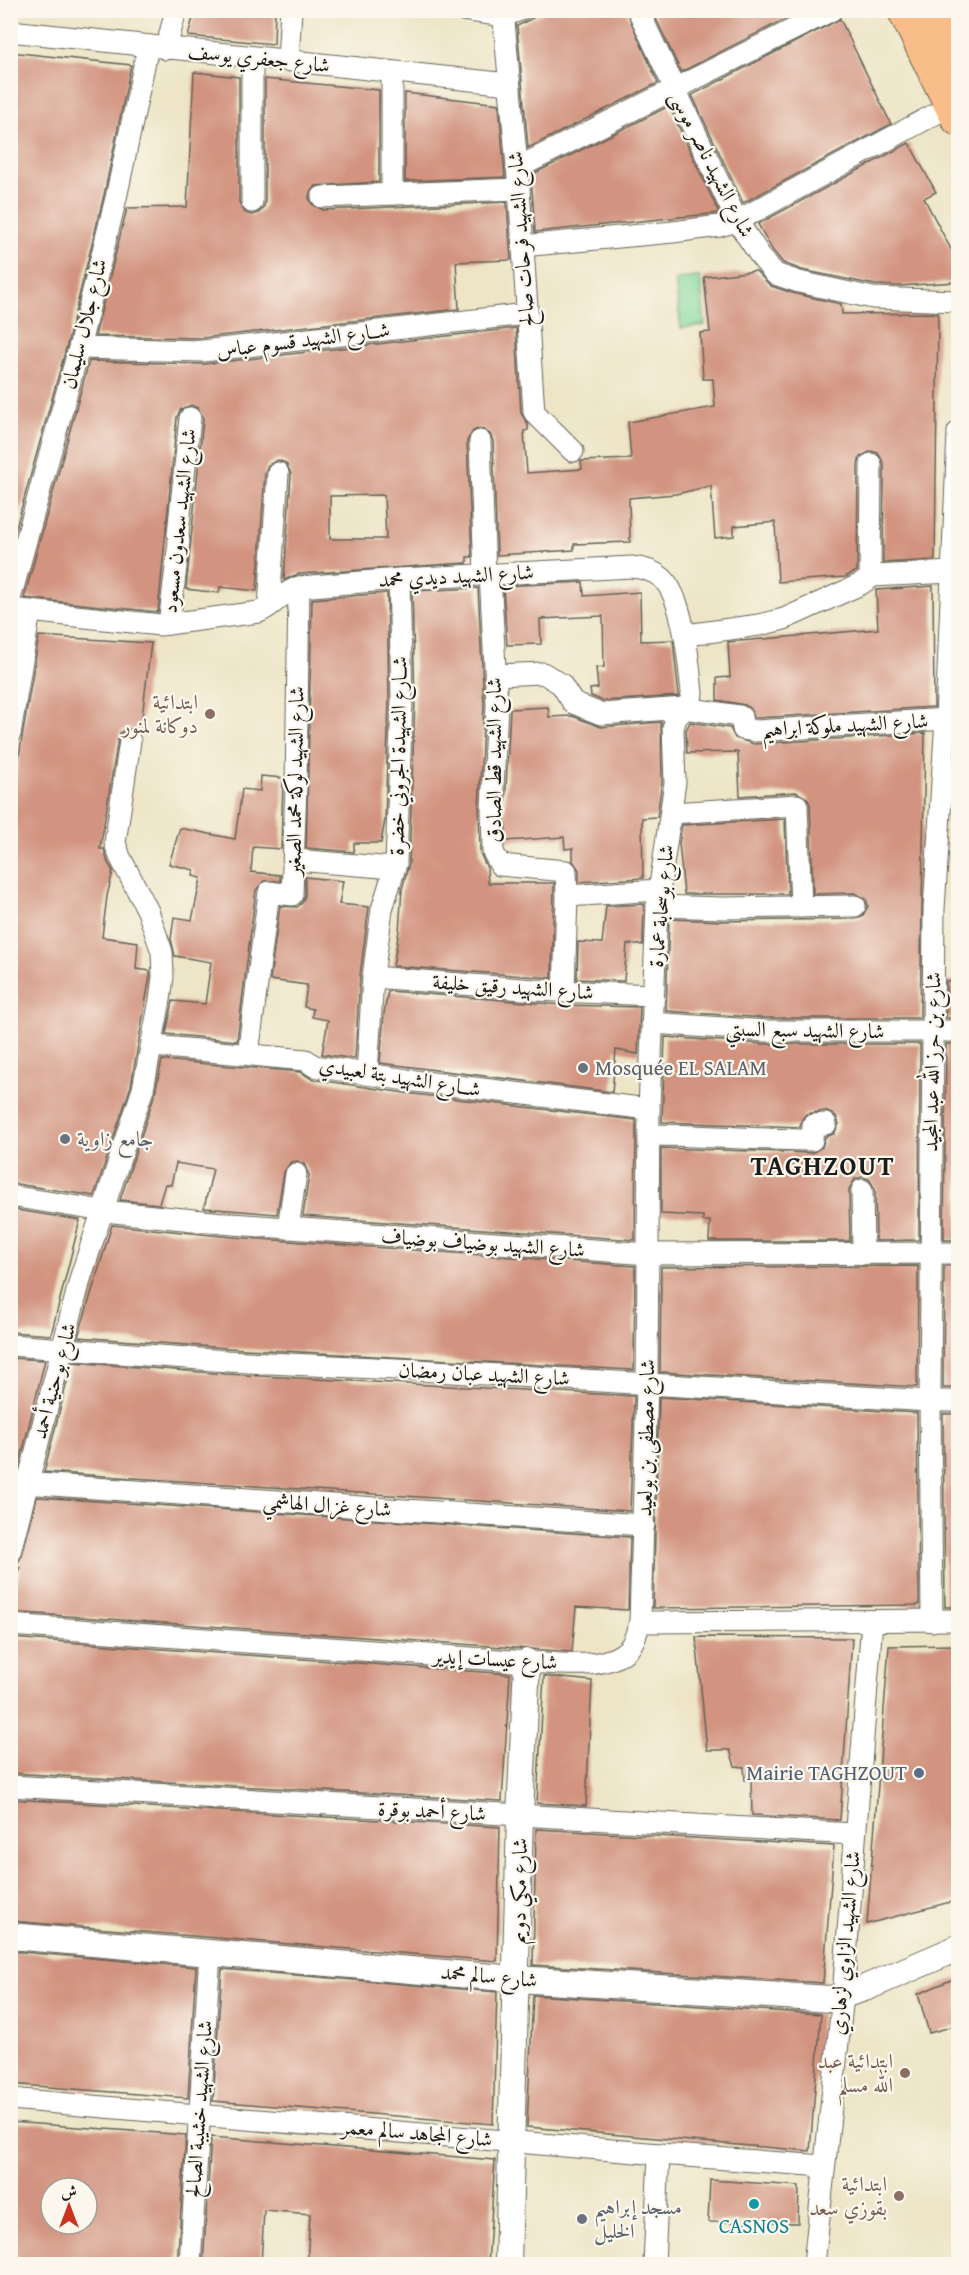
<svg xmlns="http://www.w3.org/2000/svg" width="969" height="2275" font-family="'Gentium Book Plus',Amiri,serif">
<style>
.green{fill:#81d79a;stroke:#4e7a5b;stroke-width:1.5}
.building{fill:#d29480;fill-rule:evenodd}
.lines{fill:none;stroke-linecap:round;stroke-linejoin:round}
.minor-casing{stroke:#656258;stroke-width:23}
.tertiary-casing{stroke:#656258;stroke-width:28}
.trunk-casing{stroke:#656258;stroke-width:35}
.minor{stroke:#fff;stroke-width:21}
.tertiary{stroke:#fff;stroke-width:26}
.trunk{stroke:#f8bd88;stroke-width:33}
.education-dot{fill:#8d6e63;stroke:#fbf7ec;stroke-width:2}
.worship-dot{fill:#6b7280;stroke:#fbf7ec;stroke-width:2}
.service-dot{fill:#5c6f8a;stroke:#fbf7ec;stroke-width:2}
.culture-dot{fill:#0f9aa8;stroke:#fbf7ec;stroke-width:2}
.labels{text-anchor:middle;stroke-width:4.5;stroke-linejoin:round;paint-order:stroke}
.street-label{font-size:21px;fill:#1c1c1c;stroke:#fbf7ec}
.education-label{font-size:21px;fill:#785e54;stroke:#fbf7ec;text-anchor:end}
.worship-label{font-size:21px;fill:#5b616d;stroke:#fbf7ec;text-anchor:start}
.service-label{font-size:21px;fill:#4e5e75;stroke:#fbf7ec;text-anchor:end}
.culture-label{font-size:21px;fill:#0d838f;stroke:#fbf7ec}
.district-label{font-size:27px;font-weight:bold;letter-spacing:1.5px;fill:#1c1c1c;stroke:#fbf7ec}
</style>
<rect width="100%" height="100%" fill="#fbf7ec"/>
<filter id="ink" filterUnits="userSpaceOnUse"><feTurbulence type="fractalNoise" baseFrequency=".0167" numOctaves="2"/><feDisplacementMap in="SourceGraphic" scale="12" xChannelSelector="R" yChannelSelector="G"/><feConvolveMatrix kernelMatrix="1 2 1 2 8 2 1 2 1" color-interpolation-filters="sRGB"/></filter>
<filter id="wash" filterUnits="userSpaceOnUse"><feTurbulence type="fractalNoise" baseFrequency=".008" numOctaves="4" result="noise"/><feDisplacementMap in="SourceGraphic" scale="24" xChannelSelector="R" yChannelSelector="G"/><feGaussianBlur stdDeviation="1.35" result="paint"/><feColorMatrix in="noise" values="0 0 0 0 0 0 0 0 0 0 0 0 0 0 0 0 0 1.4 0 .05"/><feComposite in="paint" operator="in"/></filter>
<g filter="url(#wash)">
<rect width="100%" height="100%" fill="#ede5c6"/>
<polygon class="green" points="700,277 705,325 681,328 675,279"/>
<g id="blocks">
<g class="building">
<polygon points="195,10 275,10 274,44 188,36"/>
<polygon points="548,10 626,10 658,83 528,148 517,26"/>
<polygon points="652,10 803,10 681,72"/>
<polygon points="840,19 891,124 743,203 692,95"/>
<polygon points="10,52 131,65 104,195 67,345 10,549"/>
<polygon points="194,72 239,77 239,202 245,213 251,215 258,213 263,209 265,203 265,79 379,90 379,182 316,186 310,192 309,198 312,204 323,210 507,202 511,260 456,262 459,309 202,338 95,336 127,208 187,207"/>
<polygon points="405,93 499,104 505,177 405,181"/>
<polygon points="669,106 719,213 535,232 531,175"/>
<polygon points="909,143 936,192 924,198 955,257 955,282 899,286 875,285 802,270 783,263 773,251 758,224"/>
<path d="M756 271 771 286 796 294 841 304 842 314 938 313 935 560 883 563 884 464 878 453 871 451 860 457 858 464 857 571 845 577 778 582 775 522 734 526V536L715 538 711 486 676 494 629 498 630 542 574 544V550L497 555 493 441 490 434 480 428 473 431 467 441 472 557H467V563L298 574 284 580 291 474 286 463 278 460 268 465 265 472 257 591 220 587 219 593 186 589 203 419 198 408 191 405 180 410 177 417 158 612 24 598 89 361 204 364 516 328 521 413 528 424V430L524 431 527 473 582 469 581 461 631 459 628 422 715 407 713 379H703L700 333 710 332 704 277ZM384 495 386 539H330V496Z"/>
<polygon points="583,582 584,596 640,592 641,641 673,640 679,696 603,701 591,696 590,689 598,688 596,668 604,667 603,616 540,619 541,644 507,645 503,586"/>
<polygon points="933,586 934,707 757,718 754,718 751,709 745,705 717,700 717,678 730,677 728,642 878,629 876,590"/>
<polygon points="478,588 484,705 479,807 480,853 487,868 488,883 554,883 552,978 393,966 399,931 402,889 409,864 415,700 412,591"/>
<polygon points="387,593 389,700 385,820 381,843 354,843 354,852 306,848 312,599"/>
<polygon points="39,636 151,643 140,734 132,729 126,729 120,733 118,739 100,849 104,849 108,863 113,871 107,896 102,937 138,942 136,969 150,971 150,976 131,1086 94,1196 10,1183 10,810"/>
<polygon points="548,707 549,717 572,716 601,727 661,722 662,781 657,817 642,818 643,878 579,882 579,870 573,861 573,848 565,849 564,837 506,841 505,808 510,709"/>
<polygon points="690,722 730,728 735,738 754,744 925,733 920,1018 766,1018 666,1011 669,919 724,921 855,919 862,917 868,906 866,899 855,893 813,894 810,804 807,798 796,792 740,796 738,752 687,753 686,730"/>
<polygon points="261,776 283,778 281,849 253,847 251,872 280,875 280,881 264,881 256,890 237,1041 166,1034 173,1001 205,1004 211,962 175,956 171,939 174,917 192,920 201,878 193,876 194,870 169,864 180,828 235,839 242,789 260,791"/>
<polygon points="785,819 788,894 684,894 679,843 682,825"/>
<polygon points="305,877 343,881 339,904 369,907 360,976 355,1059 322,1054 328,1020 312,1017 313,1009 304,1007 307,985 270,980 280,906 297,907 302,903 305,895"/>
<polygon points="644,904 643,945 627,944 624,981 577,979 578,942 602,943 606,906"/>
<rect x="946" y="981" width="12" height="37"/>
<polygon points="388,991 563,1005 640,1007 638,1054 616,1050 612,1092 380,1063 384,1013"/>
<polygon points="665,1037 765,1044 920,1044 919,1240 876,1241 875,1189 869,1179 862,1177 855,1179 849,1190 850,1241 709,1241 710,1221 703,1221 703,1216 661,1214 661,1148 812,1153 822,1147 825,1137 834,1134 839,1124 836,1116 825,1111 806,1114 802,1119 800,1127 662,1122"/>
<polygon points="946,1044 958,1044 958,1240 944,1240"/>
<polygon points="162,1060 301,1072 312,1079 405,1093 636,1120 635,1240 303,1216 309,1175 304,1164 297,1161 291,1162 284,1172 277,1214 204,1208 213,1169 176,1163 171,1185 165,1184 159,1204 120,1200 155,1093"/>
<polygon points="10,1209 80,1220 51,1335 10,1332"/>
<polygon points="112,1225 232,1237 635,1266 634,1370 228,1348 78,1337"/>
<polygon points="918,1266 917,1387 660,1372 661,1267"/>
<polygon points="944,1266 955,1266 955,1384 958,1384 958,1388 943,1388"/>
<polygon points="10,1358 45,1360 18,1470 10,1469"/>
<polygon points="72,1362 226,1374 634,1396 630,1511 44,1472"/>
<polygon points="659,1397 917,1413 919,1605 653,1608"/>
<polygon points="943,1414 958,1414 958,1607 945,1607"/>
<polygon points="37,1497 630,1537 628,1610 576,1607 572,1652 10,1612 10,1603 20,1568 10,1567 10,1564 19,1561 22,1555"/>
<polygon points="696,1637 852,1638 840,1820 752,1815 751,1780 745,1780 744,1767 735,1766 730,1750 707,1750"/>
<polygon points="10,1638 510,1674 502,1801 10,1773"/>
<polygon points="958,1645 958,1900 867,1924 889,1646"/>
<polygon points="544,1676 592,1681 586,1806 537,1803"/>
<polygon points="10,1799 500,1827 497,1961 10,1921"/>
<polygon points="536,1829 834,1846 823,1983 533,1965"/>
<polygon points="10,1951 196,1967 188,2098 10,2084"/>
<polygon points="222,1969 497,1992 493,2124 213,2101"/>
<polygon points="958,1977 958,2025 929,2033 918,1994"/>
<polygon points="533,1995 821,2014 810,2151 527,2127"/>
<path d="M10 2122 186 2135 177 2265H104L10 2257ZM51 2188H87V2224H51Z"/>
<polygon points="211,2137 495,2160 488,2265 307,2265 310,2214 264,2210 261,2265 203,2265"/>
<polygon points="710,2180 799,2186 798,2223 708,2222"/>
</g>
</g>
</g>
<g filter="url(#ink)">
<use href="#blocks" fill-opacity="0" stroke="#656258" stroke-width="1.5"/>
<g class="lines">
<defs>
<g id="minor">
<polyline points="463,10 504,16 520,10"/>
<polyline points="503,10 519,189 534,412 573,451"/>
<polyline points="638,10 737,221 761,257 775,274 799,282 873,298 958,301"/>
<polyline points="10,31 509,84"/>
<polyline points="166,49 176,10"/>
<polyline points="252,57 252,202"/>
<polyline points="288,60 291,10"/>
<polyline points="392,72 392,194"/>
<polyline points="517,168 832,10"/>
<polyline points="322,197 519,189"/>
<polyline points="522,246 673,232 720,226 737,221 952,105"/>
<polyline points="79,348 203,351 526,314"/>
<polyline points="480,441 485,574"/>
<polyline points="490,574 497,705 492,808 493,852 500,865 566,871 567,896 564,992"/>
<polyline points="870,578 871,464"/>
<polyline points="10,599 79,348 116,198 148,47"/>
<polyline points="269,606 278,473"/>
<path d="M10 609 160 625 259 612C274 606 282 592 299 587L399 579 632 567C643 568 654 571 662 578 684 598 689 665 692 693L691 701 676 718 673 728 675 782 657 906 649 1109 647 1384 640 1622"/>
<polyline points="169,624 179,542 178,534 190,418"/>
<polyline points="686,635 759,625 784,619 861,584 873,576 952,572"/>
<polyline points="495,675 543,673 561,684 573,703 601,714 684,708 739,716 741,717 743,729 756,731 946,719"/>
<polyline points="10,734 30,611"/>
<polyline points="671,813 797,805 801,907"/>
<polyline points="295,860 394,868"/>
<polyline points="567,896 659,890"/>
<polyline points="657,906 724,908 855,906"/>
<polyline points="373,977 535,990 653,995"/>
<polyline points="652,1023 766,1031 958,1031"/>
<polyline points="153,1046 306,1060 314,1066 407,1080 649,1109"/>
<polyline points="248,1054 269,892 292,895 296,787 299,587"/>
<polyline points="367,1074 373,977 382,909 396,864 402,700 399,579"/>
<path d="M649 1135C703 1135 757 1140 812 1140L813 1125 826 1124"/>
<polyline points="862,1190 863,1254"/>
<polyline points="10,1196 104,1211 233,1224 649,1254 958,1253"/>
<polyline points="288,1228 296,1174"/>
<polyline points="10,1345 227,1361 418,1370 930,1401 958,1401"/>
<polyline points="10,1482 389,1509 644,1525"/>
<polyline points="10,1552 81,1276 143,1089 160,1000 163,977 162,952 148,911 120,857 115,843 130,741"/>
<polyline points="932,1621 930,1401 934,909 946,719 958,432"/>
<path d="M10 1625 527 1662C557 1663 607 1672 629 1648 635 1642 637 1630 640 1622L958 1620"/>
<polyline points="10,1786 854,1834"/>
<polyline points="10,2099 659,2154 824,2166"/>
<polyline points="190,2264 210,1953"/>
<polyline points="654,2264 659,2154"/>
<polyline points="814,2264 843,1996 872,1621"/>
</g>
<g id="tertiary">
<polyline points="10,1936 517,1979 831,1999 865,1988 958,1948"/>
<polyline points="508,2264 520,1816 527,1662"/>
</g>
<g id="trunk">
<polyline points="904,10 958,119"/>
<polyline points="935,10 958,58"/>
</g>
</defs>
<use href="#minor" class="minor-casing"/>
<use href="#tertiary" class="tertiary-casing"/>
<use href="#trunk" class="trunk-casing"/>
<use href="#minor" class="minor"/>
<use href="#tertiary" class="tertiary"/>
<use href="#trunk" class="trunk"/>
</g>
</g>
<g class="education-dot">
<circle cx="210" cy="714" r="6"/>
<circle cx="905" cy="2073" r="6"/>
<circle cx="899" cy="2196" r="6"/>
</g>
<g class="worship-dot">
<circle cx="583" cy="1068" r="6"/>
<circle cx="65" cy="1139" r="6"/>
<circle cx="582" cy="2219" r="6"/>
</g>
<circle class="service-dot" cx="919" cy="1773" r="6"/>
<circle class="culture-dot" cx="754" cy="2204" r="6"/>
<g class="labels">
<g class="street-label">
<text transform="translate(259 58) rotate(6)" y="7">شارع جعفري يوسف</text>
<text transform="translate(712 164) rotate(63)" y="7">شارع الشهيد ناصر موسى</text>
<text transform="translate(521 239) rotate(-94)" y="7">شارع الشهيد فرحات صالح</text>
<text transform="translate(84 324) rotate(-76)" y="7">شارع جلال سليمان</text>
<text transform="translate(303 340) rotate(-7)" y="7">شــارع الشهيد قسوم عباس</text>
<text transform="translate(179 521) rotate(-84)" y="7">شارع الشهيد سعدون مسعود</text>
<text transform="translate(456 576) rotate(-3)" y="7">شارع الشهيد ديدي محمد</text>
<text transform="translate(845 725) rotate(-3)" y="7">شارع الشهيد ملوكة ابراهيم</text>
<text transform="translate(398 756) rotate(-89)" y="7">شــارع الشهيدة الجروني خضرة</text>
<text transform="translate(494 760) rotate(-90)" y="7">شارع الشهيد قط الصادق</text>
<text transform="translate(295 781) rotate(-89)" y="7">شارع الشهيد لوكة محمد الصغير</text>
<text transform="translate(661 906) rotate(-85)" y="7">شارع بوسحابة عمارة</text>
<text transform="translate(513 987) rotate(4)" y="7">شارع الشهيد رقيق خليفة</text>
<text transform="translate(805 1030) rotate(1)" y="7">شارع الشهيد سبع السبتي</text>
<text transform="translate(932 1062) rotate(-89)" y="7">شارع بن حرز الله عبد المجيد</text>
<text transform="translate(400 1077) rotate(9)" y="7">شــارع الشهيد بتة لعبيدي</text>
<text transform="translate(483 1243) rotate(4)" y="7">شارع الشهيد بوضياف بوضياف</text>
<text transform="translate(484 1374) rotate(3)" y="7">شارع الشهيد عبان رمضان</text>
<text transform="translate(54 1381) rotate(-75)" y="7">شارع بوحنية أحمد</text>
<text transform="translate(646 1438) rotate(-89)" y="7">شارع مصطفى بن بولعيد</text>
<text transform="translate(327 1505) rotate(4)" y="7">شارع غزال الهاشمي</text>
<text transform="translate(495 1659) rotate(3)" y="7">شارع عيسات إيدير</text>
<text transform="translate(432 1811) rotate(3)" y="7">شارع أحمد بوقرة</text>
<text transform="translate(519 1891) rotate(-89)" y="7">شارع مكي دويم</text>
<text transform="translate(845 1943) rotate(-85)" y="7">شارع الشهيد الزاوي لزهاري</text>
<text transform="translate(489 1976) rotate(5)" y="7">شارع سالم محمد</text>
<text transform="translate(199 2109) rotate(-86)" y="7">شارع الشهيد خشيبة الصالح</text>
<text transform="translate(417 2133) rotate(5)" y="7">شارع المجاهد سالم معمر</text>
</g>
<g class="education-label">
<text x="198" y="709">ابتدائية<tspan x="198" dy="24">دوكانة لمنور</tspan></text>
<text x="893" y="2068">ابتدائية عبد<tspan x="893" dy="24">الله مسلم</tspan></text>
<text x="887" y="2191">ابتدائية<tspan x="887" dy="24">بقوزي سعد</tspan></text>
</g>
<g class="worship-label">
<text x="595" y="1075">Mosquée EL SALAM</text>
<text x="77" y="1146">جامع زاوية</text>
<text x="594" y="2214">مسجد إبراهيم<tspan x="594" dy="24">الخليل</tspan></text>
</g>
<g class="service-label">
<text x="907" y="1780">Mairie TAGHZOUT</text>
</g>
<g class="culture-label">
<text x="754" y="2233">CASNOS</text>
</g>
<g class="district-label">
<text x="823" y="1175">TAGHZOUT</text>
</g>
</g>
<rect width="969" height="2275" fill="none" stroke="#fbf7ec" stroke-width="36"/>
<g transform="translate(69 2206)"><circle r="28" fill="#fbf7ec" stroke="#a29f99" stroke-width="1.5"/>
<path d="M0-4.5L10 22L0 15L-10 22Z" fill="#c8321e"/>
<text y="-9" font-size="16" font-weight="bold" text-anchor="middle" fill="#1c1c1c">ش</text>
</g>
</svg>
